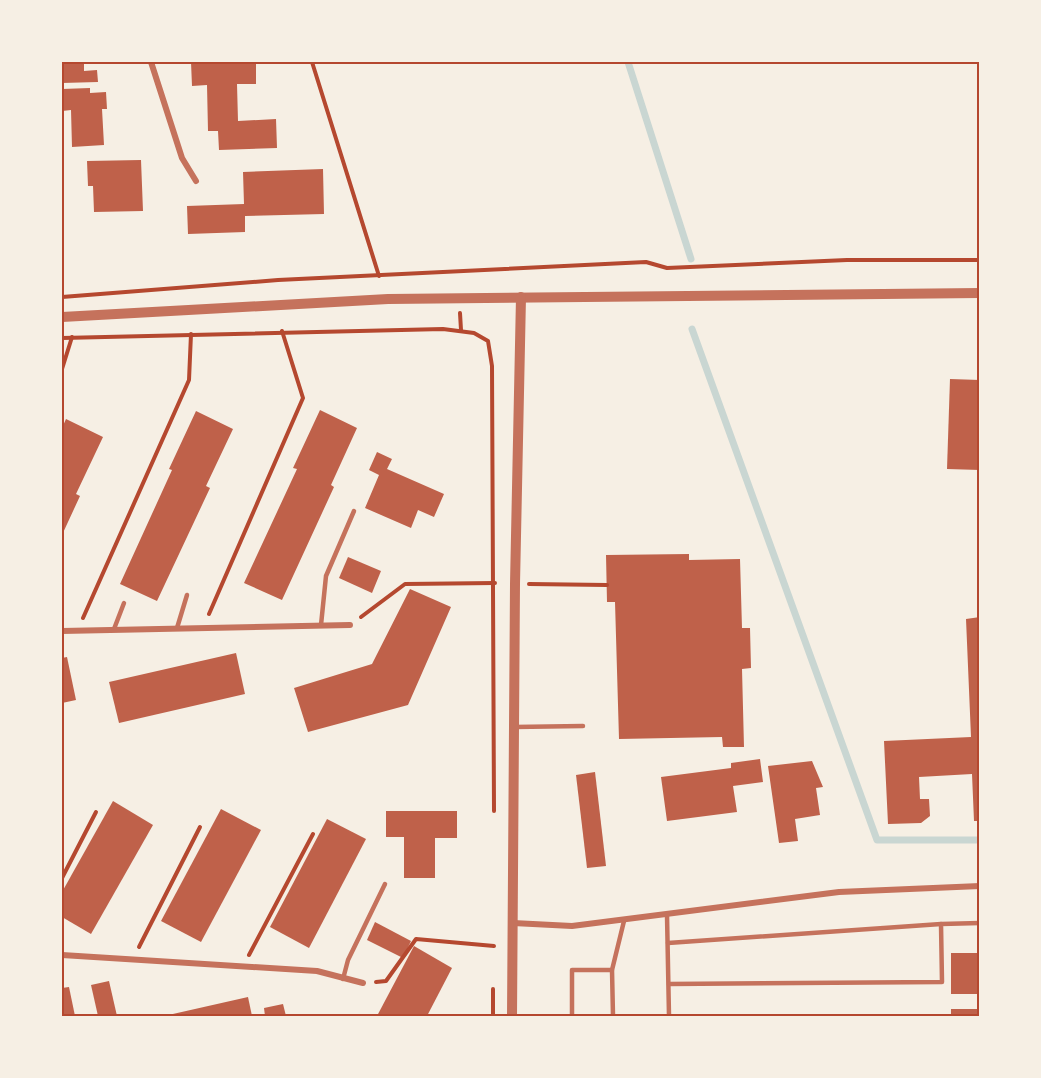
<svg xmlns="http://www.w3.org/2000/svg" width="1041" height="1078" font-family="Inter,sans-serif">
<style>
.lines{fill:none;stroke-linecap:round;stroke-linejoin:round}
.stream{stroke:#c9d6d2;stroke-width:7}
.building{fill:#bf614a}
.path{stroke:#b5482f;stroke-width:4}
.service{stroke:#c5725c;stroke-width:4.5}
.minor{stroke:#c5725c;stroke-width:6}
.tertiary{stroke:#c5725c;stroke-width:10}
.neatline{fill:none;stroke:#b5482f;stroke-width:2}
</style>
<rect width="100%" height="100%" fill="#f6efe4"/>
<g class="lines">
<g class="stream">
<polyline points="628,62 691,259"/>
<polyline points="692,329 877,840 980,840"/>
</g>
</g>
<g class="building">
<polygon points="62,62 84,62 84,71 97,70 98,82 62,83"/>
<polygon points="191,62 256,62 256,84 237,84 238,121 276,119 277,148 219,150 218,131 208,131 207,85 192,86"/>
<polygon points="90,88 90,93 106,92 107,109 102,109 104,145 72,147 71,110 62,111 62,89"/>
<polygon points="141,160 143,211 94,212 93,186 88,186 87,161"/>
<polygon points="323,169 324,214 245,216 245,232 188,234 187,206 244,204 243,172"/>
<polygon points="950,379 980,380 980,470 947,469"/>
<polygon points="320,410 357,428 331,485 334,487 282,600 244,583 297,469 293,468"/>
<polygon points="196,411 233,429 206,486 210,488 157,601 120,584 172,470 169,469"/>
<polygon points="66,419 103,437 76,494 80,496 62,535 62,428"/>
<polygon points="377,452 392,459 387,469 444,494 434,517 418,510 411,528 365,508 379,475 369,470"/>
<polygon points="689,554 689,560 740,559 742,628 750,628 751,668 742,669 744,747 723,747 722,737 619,739 615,602 607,602 606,555"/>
<polygon points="348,557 381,571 372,593 339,578"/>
<polygon points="410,589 451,607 408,705 308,732 294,688 372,664"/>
<polygon points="980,617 980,821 974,821 972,774 919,777 920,799 929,799 930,816 921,823 888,824 884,741 971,737 966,619"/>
<polygon points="236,653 245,694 119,723 109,682"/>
<polygon points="67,657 76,700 62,703 62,658"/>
<polygon points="760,759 763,782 733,786 737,812 667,821 661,777 731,768 731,763"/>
<polygon points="812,761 823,787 816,788 820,815 795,819 798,841 779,843 768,766"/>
<polygon points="595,772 606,866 587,868 576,775"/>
<polygon points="113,801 153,825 91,934 62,917 62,892"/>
<polygon points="221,809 261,830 201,942 161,921"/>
<polygon points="386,811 457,811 457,838 435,838 435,878 404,878 404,837 386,837"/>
<polygon points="327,819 366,839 309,948 270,927"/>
<polygon points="375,922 411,941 403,958 367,940"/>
<polygon points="414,946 452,968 427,1016 377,1016"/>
<rect x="951" y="953" width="29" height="41"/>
<polygon points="109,981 117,1016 98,1016 91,985"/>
<polygon points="69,987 75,1016 62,1016 62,988"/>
<polygon points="248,997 252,1016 164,1016"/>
<polygon points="283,1004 286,1016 265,1016 264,1008"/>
<rect x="951" y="1009" width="29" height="7"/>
</g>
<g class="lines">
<g class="path">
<polyline points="312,62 379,276"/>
<polyline points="62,297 278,280 646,262 667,268 847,260 980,260"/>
<polyline points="460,313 461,330"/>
<polyline points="62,338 443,329 474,333 488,341 492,366 494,811"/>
<polyline points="62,369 72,337"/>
<polyline points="529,584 607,585"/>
<polyline points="209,614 303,398 282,331"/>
<polyline points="361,617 405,584 495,583"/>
<polyline points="83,618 189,380 191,334"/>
<polyline points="62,878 96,812"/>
<polyline points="139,947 200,827"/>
<polyline points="249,955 313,834"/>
<polyline points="376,982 386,981 416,939 494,946"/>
<polyline points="493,1016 493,989"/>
</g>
<g class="service">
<polyline points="321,625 326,576 354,511"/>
<polyline points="177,628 187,595"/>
<polyline points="114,629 124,603"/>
<polyline points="514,727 583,726"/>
<polyline points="667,915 669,1016"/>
<polyline points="668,943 941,924"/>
<polyline points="343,979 348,960 385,884"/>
<polyline points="669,984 942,982 941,924 980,923"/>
<polyline points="572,1016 572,970 612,970"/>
<polyline points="613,1016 612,970 624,921"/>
</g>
<g class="minor">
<polyline points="151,62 182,158 196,181"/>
<polyline points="62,631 350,625"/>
<polyline points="513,923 572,926 839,892 980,886"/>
<polyline points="62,955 317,971 363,983"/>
</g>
<g class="tertiary">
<polyline points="62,317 388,299 980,293"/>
<polyline points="512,1016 515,584 521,297"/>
</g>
</g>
<rect width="1041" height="1078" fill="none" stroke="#f6efe4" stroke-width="126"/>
<rect x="63" y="63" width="915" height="952" class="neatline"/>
</svg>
